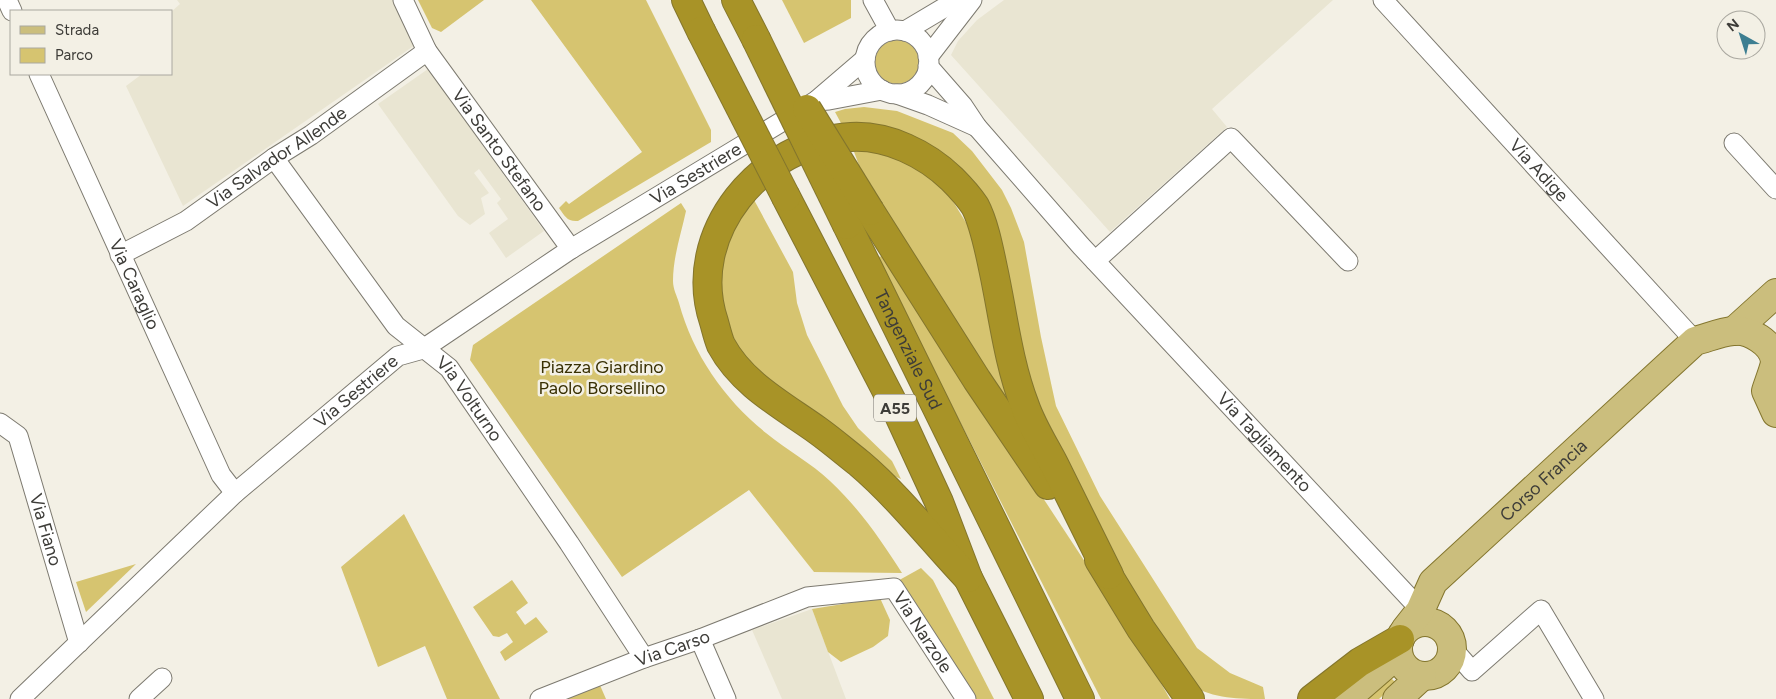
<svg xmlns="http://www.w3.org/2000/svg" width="1776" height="699" font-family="Figtree,sans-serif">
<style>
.built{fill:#e9e5d2}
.green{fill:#d6c470}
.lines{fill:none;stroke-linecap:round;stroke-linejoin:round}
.minor-casing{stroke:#7d7a70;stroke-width:21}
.primary-casing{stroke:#83752d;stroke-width:30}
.motorway-casing{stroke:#83752d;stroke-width:30}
.minor{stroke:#fff;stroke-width:19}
.primary{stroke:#cbbe7d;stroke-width:28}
.motorway{stroke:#a89327;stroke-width:28}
.motorway-bridge-casing{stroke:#83752d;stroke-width:30;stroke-linecap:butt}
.motorway-bridge{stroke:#a89327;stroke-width:28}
.labels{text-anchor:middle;stroke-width:5;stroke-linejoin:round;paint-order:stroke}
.shield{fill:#f3f0e5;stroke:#74726c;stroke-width:1}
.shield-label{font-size:16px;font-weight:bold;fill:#3d3c38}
.street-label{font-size:18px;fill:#3d3c38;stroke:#f3f0e5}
.park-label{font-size:18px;fill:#393004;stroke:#f3f0e5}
</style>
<rect width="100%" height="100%" fill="#f3f0e5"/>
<g class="built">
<polygon points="177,0 395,0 415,45 183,206 126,86 142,74 171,74 171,12 180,4"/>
<polygon points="1004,0 1333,0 1212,109 1227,127 1110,232 951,55 958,41 977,20"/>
<polygon points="428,69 544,231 506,258 489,233 508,219 497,203 501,199 479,169 474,173 489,193 481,198 485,214 470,225 458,216 378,104"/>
<polygon points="812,609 846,699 782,699 752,630"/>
</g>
<g class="green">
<polygon points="418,0 484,0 441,32 432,28"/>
<path d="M531 0H646L711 130V142L578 221C567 222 565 216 559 208L566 201 569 204 642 152Z"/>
<polygon points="782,0 851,0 851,18 804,43"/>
<circle cx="897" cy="62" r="22"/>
<path d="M864 107 897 111 953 133 972 151 1002 190 1011 208 1024 242 1041 337 1056 406 1100 496 1197 648 1230 673 1263 687 1265 699C1240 699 1213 699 1191 685 1185 681 1181 674 1177 670L1094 522 1034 404 983 203 842 125 835 112 845 109Z"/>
<polygon points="853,149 883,152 917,168 946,190 973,234 1009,393 1007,400 1001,397 864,179"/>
<polygon points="753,198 793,272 797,303 807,335 843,406 858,428 892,461 901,479 894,476 847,436 757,372 740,351 728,326 718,277 730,233"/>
<path d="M681 203 686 211C681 234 673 257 673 281 673 289 677 296 679 303 693 355 725 400 766 433 787 450 811 463 830 481 859 508 881 540 902 573L814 572 749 490 622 577 470 360 473 345Z"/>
<polygon points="884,256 1135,638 1170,699 1101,699 881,266 877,257"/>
<polygon points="404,514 500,699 447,699 425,646 378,667 341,567"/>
<polygon points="136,564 86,612 76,582"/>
<polygon points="921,568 933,580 994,699 972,699 894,583"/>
<polygon points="512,580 528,603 516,612 525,625 536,617 548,632 505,661 500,652 513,642 507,633 499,637 493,636 473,607"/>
<polygon points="880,598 890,620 888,636 873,647 841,662 828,652 812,609"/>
<polygon points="1389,676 1396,683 1379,699 1363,699"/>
<polygon points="599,683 606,699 560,699"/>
</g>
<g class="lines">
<defs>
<g id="minor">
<polyline points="7,0 12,11"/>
<path id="s1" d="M403 0 427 51 571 249"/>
<polyline points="873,0 890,31"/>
<path id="s2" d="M1383 0 1695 341"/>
<circle cx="897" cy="62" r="32"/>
<polyline points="905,31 957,0"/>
<polyline points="928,57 972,0"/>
<path id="s3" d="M928 66 963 106 977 127 1081 246 1433 623"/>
<path id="s4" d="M39 74 221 475 235 493"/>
<polyline points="897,94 928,105 977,127"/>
<polyline points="816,101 829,100 882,90"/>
<polyline points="1734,143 1776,189"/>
<path id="s5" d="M274 158 396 326 449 368 569 543 644 658"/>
<path id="s6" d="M120 255 186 221 274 158 311 135 427 51"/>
<polyline points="1095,261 1231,138 1348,261"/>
<path id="s7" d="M0 423 18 436 79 643"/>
<polyline points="700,639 726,699"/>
<polyline points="1452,648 1472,671 1541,610 1594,699"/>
<path id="s8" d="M20 699 235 493 398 356 423 349 571 249 816 101 865 59"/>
<polyline points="139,699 162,678"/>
<path id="s9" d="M540 699 644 658 700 639 807 597 894 588 966 699"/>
</g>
<g id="primary">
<polyline points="1734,331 1776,293"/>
<circle cx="1425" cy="649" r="27"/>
<path id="s10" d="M1405 630 1420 611 1433 582 1695 341C1707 338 1721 332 1733 331 1749 329 1773 343 1775 361 1775 367 1768 384 1766 391L1776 413"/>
<polyline points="1346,699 1398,654"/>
<polyline points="1397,699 1422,676"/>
</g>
<g id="motorway">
<polyline points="686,0 701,31"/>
<polyline points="736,0 756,39"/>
<polyline points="786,197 897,411 939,502 968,578 1029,699"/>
<polyline points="870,211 977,380 1048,485"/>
<path id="s11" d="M847 225 1080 699"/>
<polyline points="1099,560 1141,629 1190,699"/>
<path d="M968 578C932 540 899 497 859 463 845 452 831 440 817 430 782 405 742 384 721 345 718 338 716 329 714 322 684 233 762 142 851 137 888 135 926 154 952 179 959 186 969 197 975 206 984 223 989 249 993 268 1003 314 1008 362 1025 406 1032 426 1044 445 1054 464 1072 501 1091 538 1109 575"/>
<polyline points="1312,699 1360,662 1400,639"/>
</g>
</defs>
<use href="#minor" class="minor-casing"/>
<use href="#primary" class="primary-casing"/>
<use href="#motorway" class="motorway-casing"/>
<use href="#minor" class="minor"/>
<use href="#primary" class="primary"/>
<use href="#motorway" class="motorway"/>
<defs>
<g id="motorway-bridge">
<polyline points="701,31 786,197"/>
<polyline points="756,39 847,225"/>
<polyline points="807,109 870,211"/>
</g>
</defs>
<use href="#motorway-bridge" class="motorway-bridge-casing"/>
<use href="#motorway-bridge" class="motorway-bridge"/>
</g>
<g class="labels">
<rect class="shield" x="874" y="394.5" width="42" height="27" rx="4"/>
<g class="shield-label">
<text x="895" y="414">A55</text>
</g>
<g class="street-label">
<text dy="6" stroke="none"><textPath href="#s1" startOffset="179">Via Santo Stefano</textPath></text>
<text dy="6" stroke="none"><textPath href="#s6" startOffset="185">Via Salvador Allende</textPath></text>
<text dy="6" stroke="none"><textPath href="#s2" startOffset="231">Via Adige</textPath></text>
<text dy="6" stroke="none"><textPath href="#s8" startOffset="861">Via Sestriere</textPath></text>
<text dy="6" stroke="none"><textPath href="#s4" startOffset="231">Via Caraglio</textPath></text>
<text dy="6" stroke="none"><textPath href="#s11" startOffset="139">Tangenziale Sud</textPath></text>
<text dy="6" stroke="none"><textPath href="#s8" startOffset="456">Via Sestriere</textPath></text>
<text dy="6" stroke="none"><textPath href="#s5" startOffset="312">Via Volturno</textPath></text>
<text dy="6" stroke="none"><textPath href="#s3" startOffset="505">Via Tagliamento</textPath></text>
<text dy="6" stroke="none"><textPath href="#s10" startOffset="206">Corso Francia</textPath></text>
<text dy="6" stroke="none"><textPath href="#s7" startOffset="120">Via Fiano</textPath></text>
<text dy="6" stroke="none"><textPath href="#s9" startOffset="426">Via Narzole</textPath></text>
<text dy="6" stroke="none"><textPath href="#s9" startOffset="142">Via Carso</textPath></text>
</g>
<g class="park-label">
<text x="602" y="373">Piazza Giardino<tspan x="602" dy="21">Paolo Borsellino</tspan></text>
</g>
</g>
<rect x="10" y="10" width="162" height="65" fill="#f3f0e5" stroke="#aaa8a0"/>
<rect x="20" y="26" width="25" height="8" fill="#cbbe7d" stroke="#aaa8a0"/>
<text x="55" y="35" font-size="15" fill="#3d3c38">Strada</text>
<rect x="20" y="48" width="25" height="15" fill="#d6c470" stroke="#aaa8a0"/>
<text x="55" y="60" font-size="15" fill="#3d3c38">Parco</text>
<g transform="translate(1741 35) rotate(321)"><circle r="24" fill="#f3f0e5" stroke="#aaa8a0"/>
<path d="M0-4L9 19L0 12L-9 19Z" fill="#3d7e91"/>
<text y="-8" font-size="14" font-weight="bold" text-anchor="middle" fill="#3d3c38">N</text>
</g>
</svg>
